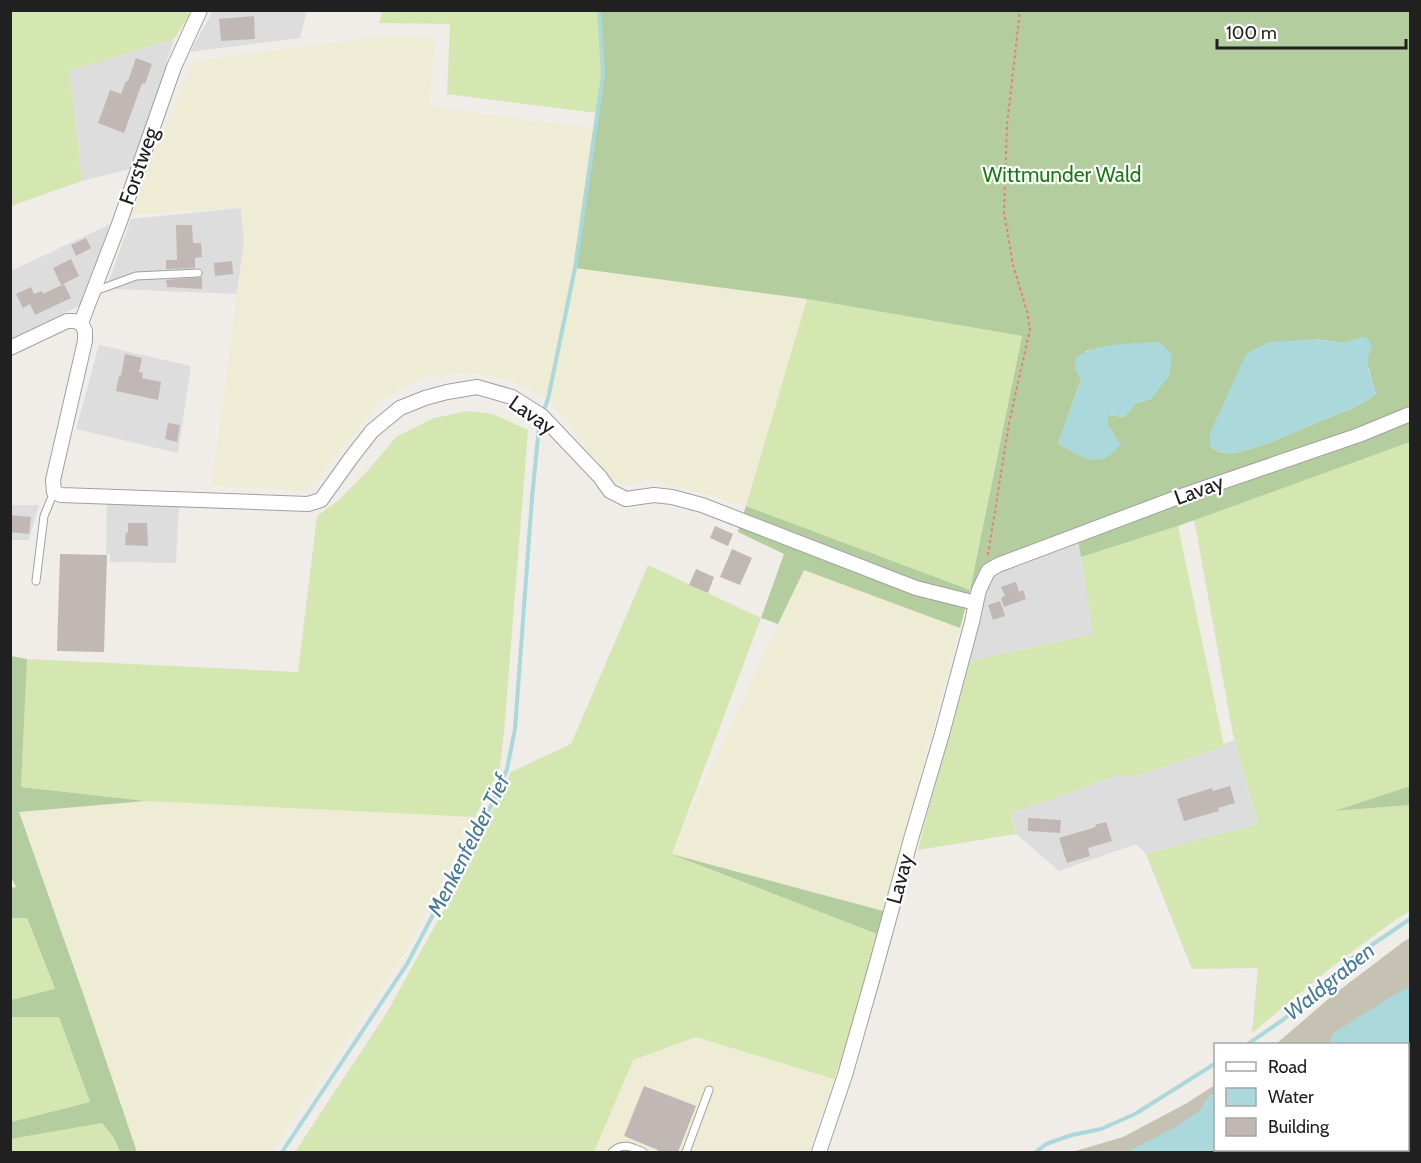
<svg xmlns="http://www.w3.org/2000/svg" width="1421" height="1163" font-family="Cabin,sans-serif">
<style>
.residential{fill:#deddde}
.construction{fill:#c5c2b3}
.farmland{fill:#eeecd4}
.grass{fill:#d4e7b1}
.forest{fill:#b3cd9f;fill-rule:evenodd}
.water{fill:#abd8db}
.lines{fill:none;stroke-linecap:round;stroke-linejoin:round}
.stream{stroke:#abd8db;stroke-width:4}
.building{fill:#c1b7b4}
.service-casing{stroke:#a1a1a1;stroke-width:9}
.minor-casing{stroke:#a1a1a1;stroke-width:16}
.path{stroke:#f2767c;stroke-width:2;stroke-dasharray:3 3;stroke-linecap:butt}
.service{stroke:#fff;stroke-width:7}
.minor{stroke:#fff;stroke-width:14}
.labels{text-anchor:middle;stroke-width:4.5;stroke-linejoin:round;paint-order:stroke}
.street-label{font-size:21px;fill:#202020;stroke:#fff}
.park-label{font-size:21px;fill:#197b12;stroke:#fff}
.water-label{font-size:22px;font-style:italic;fill:#477a95;stroke:#fff}
</style>
<rect width="100%" height="100%" fill="#f0ece8"/>
<g class="residential">
<polygon points="213,11 307,11 300,38 190,52"/>
<polygon points="174,39 134,168 82,181 68,71"/>
<polygon points="241,208 244,241 237,294 114,289 109,281 131,219"/>
<polygon points="110,224 81,305 11,339 11,271"/>
<polygon points="99,345 191,366 178,453 76,429"/>
<polygon points="107,502 179,506 176,563 110,562 110,554 106,554"/>
<polygon points="11,505 39,505 29,540 11,540"/>
<polygon points="1078,539 1094,634 966,662 989,569"/>
<polygon points="1234,740 1258,825 1146,854 1136,844 1059,871 1016,834 1010,814 1118,775 1134,777"/>
</g>
<polygon class="construction" points="1410,938 1410,1152 1072,1152 1123,1137 1187,1103 1215,1085 1216,1150 1408,1150 1408,1044 1276,1044 1333,995 1403,942"/>
<g class="farmland">
<polygon points="435,37 429,107 595,129 575,268 807,299 746,506 651,479 626,486 611,479 548,399 511,380 470,372 428,376 397,390 378,404 307,491 212,485 244,241 241,208 129,214 192,62 370,38"/>
<polygon points="804,569 960,628 883,911 671,854"/>
<polygon points="146,801 475,817 403,956 271,1152 137,1152 85,999 19,812"/>
<polygon points="696,1037 834,1079 808,1152 594,1152 633,1059"/>
</g>
<g class="grass">
<polygon points="183,11 190,14 174,39 69,71 82,181 11,206 11,11"/>
<polygon points="382,11 599,11 603,74 597,113 447,94 450,24 379,23"/>
<polygon points="807,299 1022,336 970,590 746,506"/>
<polygon points="469,411 493,414 528,430 504,732 500,767 475,817 146,801 21,787 27,659 298,672 317,516 339,500 370,468 396,437 434,418"/>
<polygon points="1410,442 1410,786 1338,811 1410,805 1410,911 1395,920 1333,966 1252,1033 1258,968 1192,969 1146,854 1258,824 1234,740 1194,519"/>
<polygon points="1178,526 1224,746 1134,777 1118,775 1010,814 1016,834 918,850 966,662 1093,634 1081,557"/>
<polygon points="648,565 761,618 672,854 877,934 847,1043 834,1079 696,1037 633,1060 594,1152 295,1152 387,1012 446,906 511,772 571,744"/>
<polygon points="11,918 27,918 55,990 11,1000"/>
<polygon points="10,1017 59,1017 90,1102 11,1122"/>
<polygon points="102,1123 114,1138 120,1152 11,1152 11,1139"/>
</g>
<g class="forest">
<path d="M599 11H1410V442L1178 526 1081 557 1078 540 988 571 970 590 960 628 804 570 778 624 761 618 784 554 738 532 746 506 970 590 1022 336 807 299 575 268 603 74ZM1315 339 1344 343 1367 358C1368 371 1373 381 1376 394 1360 407 1337 414 1318 422 1294 432 1257 450 1231 453 1222 454 1217 452 1210 446ZM1159 342V388L1151 399 1136 403 1124 417 1107 415 1108 425 1120 445 1058 444 1081 379 1086 351 1109 346Z"/>
<polygon points="11,656 27,659 21,787 146,801 19,812 85,999 137,1152 120,1152 114,1138 102,1123 11,1139 11,1122 90,1102 59,1017 11,1017 11,1000 55,989 27,918 11,918 11,888 16,887 10,875"/>
<polygon points="1410,786 1410,805 1335,811"/>
<polygon points="671,854 883,911 877,934"/>
</g>
<g class="water">
<path d="M1362 337 1368 339 1372 346C1363 369 1371 372 1376 394 1360 407 1337 414 1318 422 1294 432 1257 450 1231 453 1222 454 1217 452 1210 446V433L1246 354 1269 342 1315 339 1344 343Z"/>
<path d="M1159 342 1172 354 1169 376 1151 399 1136 403 1124 417 1107 415 1108 425 1120 445C1099 472 1083 457 1058 444L1081 379 1075 369 1076 357C1100 342 1132 344 1159 342Z"/>
<polygon points="1410,986 1410,1152 1330,1152 1331,1150 1408,1150 1408,1044 1329,1044 1332,1034 1387,999"/>
<polygon points="1215,1092 1216,1150 1262,1150 1263,1152 1127,1152 1179,1125 1200,1110 1208,1097"/>
</g>
<g class="lines">
<g class="stream">
<polyline points="545,407 548,399 575,268 603,74 599,10"/>
<polyline points="1248,1044 1284,1019 1351,959 1410,919"/>
<polyline points="282,1152 407,964 494,800 507,769 515,729 532,498 539,426"/>
<polyline points="1036,1152 1046,1144 1072,1135 1101,1129 1135,1114 1216,1063"/>
</g>
</g>
<g class="building">
<polygon points="254,16 255,39 221,41 219,19"/>
<polygon points="136,58 152,64 145,84 142,83 124,133 98,123 110,90 121,94 126,81 128,81"/>
<polygon points="176,225 192,225 193,243 201,243 202,257 195,258 195,268 166,269 166,260 177,260"/>
<polygon points="86,238 91,248 76,256 71,245"/>
<polygon points="71,259 79,276 61,285 53,268"/>
<polygon points="232,261 233,274 215,276 214,263"/>
<polygon points="202,277 202,289 167,287 166,280"/>
<polygon points="64,284 71,298 35,315 30,304 23,308 16,294 31,287 34,294 42,291 43,294"/>
<polygon points="125,354 142,358 139,372 143,373 142,378 161,382 158,400 116,391 119,375 121,376"/>
<polygon points="168,423 180,425 177,442 165,439"/>
<polygon points="10,515 31,517 29,534 10,532"/>
<polygon points="128,523 147,523 148,546 125,545 126,532 128,533"/>
<polygon points="715,526 733,534 728,546 710,538"/>
<polygon points="732,549 752,558 740,585 720,577"/>
<polygon points="60,554 107,555 104,652 57,651"/>
<polygon points="696,569 714,577 708,593 689,585"/>
<polygon points="1016,582 1019,592 1023,590 1026,599 1004,607 1001,598 1005,596 1001,587"/>
<polygon points="1000,601 1005,616 993,620 988,605"/>
<polygon points="1230,786 1235,803 1218,808 1219,811 1184,821 1177,799 1212,788 1213,791"/>
<polygon points="1028,818 1061,820 1060,833 1028,831"/>
<polygon points="1106,822 1112,841 1088,848 1090,856 1067,863 1059,838 1096,827 1095,825"/>
<polygon points="644,1086 696,1106 678,1152 658,1152 658,1150 624,1136"/>
</g>
<g class="lines">
<defs>
<g id="service">
<polyline points="95,291 136,276 198,273"/>
<polyline points="36,581 44,516 54,492"/>
<path d="M612 1152C622 1142 632 1147 643 1152"/>
<polyline points="686,1152 709,1090"/>
</g>
<g id="minor">
<polyline points="81,323 119,224 174,67 200,10"/>
<polyline points="10,348 67,321 74,321 81,323 85,331 85,341 53,480 54,492 61,495 308,504 321,500 351,458 372,431 400,408 425,398 447,392 477,387 512,397 542,416 600,477 610,491 626,499 654,495 672,497 702,505 916,588 976,603 972,622 942,734 911,839 871,984 845,1075 819,1152"/>
<polyline points="976,603 979,590 988,571 998,565 1181,496 1359,435 1410,414"/>
</g>
</defs>
<use href="#service" class="service-casing"/>
<use href="#minor" class="minor-casing"/>
<polyline class="path" points="988,555 1009,423 1030,329 1027,311 1013,265 1004,212 1007,125 1020,10"/>
<use href="#service" class="service"/>
<use href="#minor" class="minor"/>
</g>
<g class="labels">
<g class="street-label">
<text transform="translate(139 166) rotate(-71)" y="7">Forstweg</text>
<text transform="translate(532 415) rotate(35)" y="7">Lavay</text>
<text transform="translate(1199 490) rotate(-20)" y="7">Lavay</text>
<text transform="translate(900 879) rotate(-75)" y="7">Lavay</text>
</g>
<g class="park-label">
<text x="1062" y="182">Wittmunder Wald</text>
</g>
<g class="water-label">
<text transform="translate(468 845) rotate(-63)" y="8">Menkenfelder Tief</text>
<text transform="translate(1329 981) rotate(-39)" y="8">Waldgraben</text>
</g>
</g>
<rect width="1421" height="1163" fill="none" stroke="#202020" stroke-width="24"/>
<rect x="1214" y="1043" width="195" height="108" fill="#ffffff" stroke="#a6a6a6" stroke-width="1.5"/>
<rect x="1226" y="1062" width="30" height="9" fill="#ffffff" stroke="#a6a6a6" stroke-width="1.5"/>
<text x="1268" y="1073" font-size="18" fill="#202020">Road</text>
<rect x="1226" y="1088" width="30" height="18" fill="#abd8db" stroke="#a6a6a6" stroke-width="1.5"/>
<text x="1268" y="1103" font-size="18" fill="#202020">Water</text>
<rect x="1226" y="1118" width="30" height="18" fill="#c1b7b4" stroke="#a6a6a6" stroke-width="1.5"/>
<text x="1268" y="1133" font-size="18" fill="#202020">Building</text>
<path d="M1217 39v9h189v-9" fill="none" stroke="#202020" stroke-width="3"/>
<text x="1226" y="39" font-size="18" fill="#202020" stroke="#ffffff" stroke-width="4.5" paint-order="stroke">100 m</text>
</svg>
